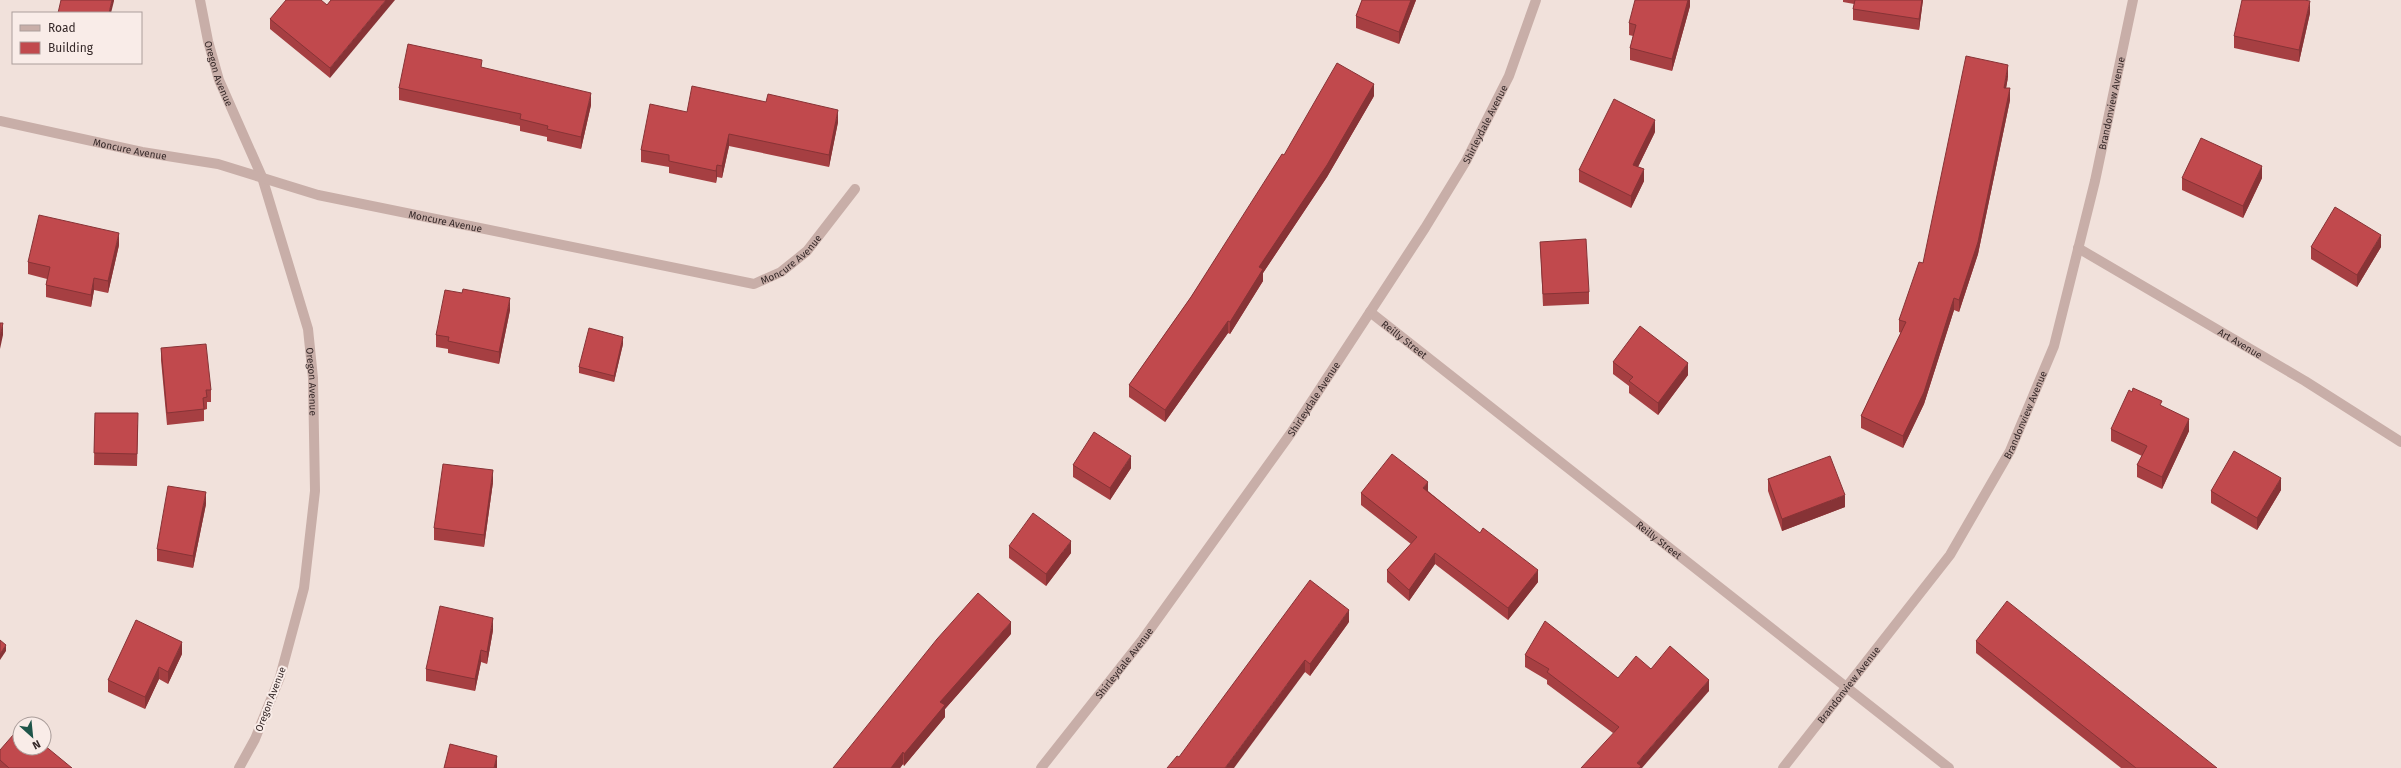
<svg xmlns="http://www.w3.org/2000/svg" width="2401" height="768" font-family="'Fira Sans',sans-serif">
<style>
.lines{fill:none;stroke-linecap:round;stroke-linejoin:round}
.minor{stroke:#c8aea8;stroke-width:10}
.tertiary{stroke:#c8aea8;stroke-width:10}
.wall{fill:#a63f42}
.shaded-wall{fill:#873336}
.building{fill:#c1494d;stroke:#873336}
.labels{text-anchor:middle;stroke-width:4;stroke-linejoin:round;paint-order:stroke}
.street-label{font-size:10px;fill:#352828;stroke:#f9ece8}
</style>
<rect width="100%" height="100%" fill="#f1e1db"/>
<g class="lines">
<g class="minor">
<path id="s1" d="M200 0 208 41 219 80 262 177 308 329 313 378 315 491 304 588 280 677 255 739 239 768"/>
<path id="s2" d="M0 121 142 152 218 164 318 195 754 284 781 272 807 251 855 189"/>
<path id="s3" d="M2078 248 2305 381 2401 442"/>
<path id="s4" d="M1370 312 1949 768"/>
<path id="s5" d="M1783 768 1950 555 2010 451 2054 346 2095 181 2133 0"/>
</g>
<path class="tertiary" id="s6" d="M1041 768 1143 639 1291 433 1425 228 1466 161 1509 76 1536 0"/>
</g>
<g class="wall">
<polygon points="331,0 330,78 270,29 270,19 327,5"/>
<polygon points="1362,0 1416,0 1399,44 1356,28 1356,16"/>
<polygon points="1690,0 1690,6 1672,71 1630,60 1630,48 1633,36 1629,35 1629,23"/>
<polygon points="1843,0 1923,0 1919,30 1853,20 1853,9 1854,4 1843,2"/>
<polygon points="2310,13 2299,62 2234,48 2234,36"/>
<polygon points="482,68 591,105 581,149 547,141 547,137 520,131 520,126 399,100 399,88"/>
<polygon points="2008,77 2006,88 2010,100 1978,254 1959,312 1954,310 1924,404 1903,448 1861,428 1861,416 1901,333 1899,332 1899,320 1923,263"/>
<polygon points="1374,96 1327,177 1263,273 1263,281 1230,334 1228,333 1165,422 1129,397 1129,385 1191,297 1284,155"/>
<polygon points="687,112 838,122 829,167 729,146 722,178 717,177 716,183 669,173 669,167 641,162 641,150"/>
<polygon points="1655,132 1638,167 1644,181 1631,208 1579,182 1579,170"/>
<polygon points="2182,178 2262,178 2243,218 2182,190"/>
<polygon points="1540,242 1589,292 1589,304 1543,306"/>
<polygon points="119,245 108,293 94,290 91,307 46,297 46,285 47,279 28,274 28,262"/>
<polygon points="2311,247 2381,247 2357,287 2311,259"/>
<polygon points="462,293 510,310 499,364 448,353 448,349 436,347 436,335"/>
<polygon points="623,344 614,382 579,373 579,367"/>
<polygon points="161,348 211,390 211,402 207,402 207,409 204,410 204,421 167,425 161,360"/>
<polygon points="1613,362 1688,375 1658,415 1629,393 1629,386 1613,374"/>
<polygon points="2162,406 2189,431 2162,489 2137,477 2137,465 2142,456 2111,441 2111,429"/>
<polygon points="95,413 138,425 137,466 94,465"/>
<polygon points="1073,465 1131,468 1110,500 1073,477"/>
<polygon points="1768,479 1845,507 1782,531 1768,491"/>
<polygon points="493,482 484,547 434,540 434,528"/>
<polygon points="2281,490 2257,530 2211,503 2211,491"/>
<polygon points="1428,491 1538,582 1508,620 1435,564 1409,601 1387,582 1387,570 1411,544 1361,505 1361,493"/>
<polygon points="206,504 193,568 157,561 157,549"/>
<polygon points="1009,546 1071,553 1046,586 1009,558"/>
<polygon points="1349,622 1310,676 1305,672 1179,757"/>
<polygon points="493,630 487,664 481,662 475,691 426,681 426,669"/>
<polygon points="1011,634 945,709 945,717 904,766 903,764 900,768 833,768"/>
<polygon points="1976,641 2217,768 2121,768 1976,653"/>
<polygon points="182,654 168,684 159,679 145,709 108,692 108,680"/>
<polygon points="1525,655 1618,678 1651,669 1709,691 1613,733 1547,684 1547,680 1525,667"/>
<polygon points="0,750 72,768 0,768"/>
</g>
<g class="shaded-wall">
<polygon points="112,0 114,0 114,1 111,13 109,13"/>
<polygon points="386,0 395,0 330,78 330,68"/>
<polygon points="1411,0 1416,0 1399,44 1399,32"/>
<polygon points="1688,0 1690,0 1690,6 1672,71 1672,59"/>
<polygon points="1922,0 1923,0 1919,30 1919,19"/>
<polygon points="2310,1 2310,13 2299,62 2299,50"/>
<polygon points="2008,65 2008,77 2004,100 2004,88"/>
<polygon points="1374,84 1374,96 1327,177 1263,273 1263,281 1230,334 1230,322 1259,267"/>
<polygon points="2010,88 2010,100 1978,254 1959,312 1959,300"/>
<polygon points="591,93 591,105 581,149 581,137"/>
<polygon points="838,110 838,122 829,167 829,155"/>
<polygon points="1655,120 1655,132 1633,177 1633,165"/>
<polygon points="729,134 729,146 722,178 722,166"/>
<polygon points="717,165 717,177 716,183 716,171"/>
<polygon points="2262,166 2262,178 2243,218 2243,206"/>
<polygon points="1644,169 1644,181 1631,208 1631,196"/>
<polygon points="119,233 119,245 108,293 108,281"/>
<polygon points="2381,235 2381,247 2357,287 2357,275"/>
<polygon points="94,278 94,290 91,307 91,295"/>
<polygon points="510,298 510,310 499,364 499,352"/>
<polygon points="1954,298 1954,310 1924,404 1903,448 1903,436"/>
<polygon points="1228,321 1228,333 1165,422 1165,410"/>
<polygon points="3,323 3,335 0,349 0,337"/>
<polygon points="623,337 623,344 614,382 614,376"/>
<polygon points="1688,363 1688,375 1658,415 1658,403"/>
<polygon points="2189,419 2189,431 2162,489 2162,477"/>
<polygon points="1131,456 1131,468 1110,500 1110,488"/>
<polygon points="493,470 493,482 484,547 484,535"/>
<polygon points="2281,478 2281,490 2257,530 2257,518"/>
<polygon points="1428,482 1428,493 1423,488"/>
<polygon points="206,492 206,504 193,568 193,556"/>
<polygon points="1845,495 1845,507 1782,531 1782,519"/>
<polygon points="1071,541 1071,553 1046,586 1046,574"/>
<polygon points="1435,553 1435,564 1409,601 1409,590"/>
<polygon points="1538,570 1538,582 1508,620 1508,608"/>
<polygon points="1349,610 1349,622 1310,676 1310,664"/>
<polygon points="493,618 493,630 487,664 487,652"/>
<polygon points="1011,622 1011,634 945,709 945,717 904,766 904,754 940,702"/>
<polygon points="182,642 182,654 168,684 168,672"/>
<polygon points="6,645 6,651 0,660 0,654"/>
<polygon points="481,650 481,662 475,691 475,679"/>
<polygon points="1305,660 1305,672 1234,768 1225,768"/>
<polygon points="159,667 159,679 145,709 145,697"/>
<polygon points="1709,680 1709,691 1642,768 1637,768 1637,763"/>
<polygon points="903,752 903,764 900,768 891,768"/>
<polygon points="497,756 497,768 494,768"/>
</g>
<g class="building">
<polygon points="61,0 112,0 109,13 58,13"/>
<polygon points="286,0 321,0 327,5 331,0 386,0 330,68 270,19"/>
<polygon points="1362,0 1411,0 1399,32 1356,16"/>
<polygon points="1635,0 1688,0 1672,59 1630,48 1636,25 1629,23"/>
<polygon points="1855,0 1922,0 1919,19 1853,9"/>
<polygon points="2242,0 2304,0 2310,1 2299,50 2234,36"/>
<polygon points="408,44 482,60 481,67 591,93 581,137 547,129 548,126 520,119 521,114 399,88"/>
<polygon points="1966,56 2008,65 2004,88 2010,88 1978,242 1959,300 1954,298 1924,392 1903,436 1861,416 1906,322 1899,320 1919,262 1923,263"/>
<polygon points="1337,63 1374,84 1327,165 1259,267 1263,269 1230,322 1228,321 1165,410 1129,385 1191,297 1282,154 1284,155"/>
<polygon points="692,86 766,102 768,94 838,110 829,155 729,134 722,166 717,165 716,171 669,161 669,155 641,150 650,104 687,112"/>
<polygon points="1614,99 1655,120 1633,165 1644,169 1631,196 1579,170"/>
<polygon points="2201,138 2262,166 2243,206 2182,178"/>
<polygon points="2335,207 2381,235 2357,275 2311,247"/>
<polygon points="39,215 119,233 108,281 94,278 91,295 46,285 50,267 28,262"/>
<polygon points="1586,239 1589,292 1543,294 1540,242"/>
<polygon points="463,289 510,298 499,352 448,341 449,337 436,335 445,290 462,293"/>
<polygon points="0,323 3,323 0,337"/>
<polygon points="1640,326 1688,363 1658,403 1629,381 1633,377 1613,362"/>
<polygon points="589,328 623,337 614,376 579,367"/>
<polygon points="206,344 211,390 206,390 207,397 203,398 204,409 167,413 161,348"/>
<polygon points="2133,388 2162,401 2160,405 2189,419 2162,477 2137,465 2147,446 2111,429 2129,390 2132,392"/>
<polygon points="95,413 138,413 137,454 94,453"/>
<polygon points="1094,432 1131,456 1110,488 1073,465"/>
<polygon points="2234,451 2281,478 2257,518 2211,491"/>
<polygon points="1392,454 1428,482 1423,488 1480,533 1483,528 1538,570 1508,608 1435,553 1409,590 1387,570 1417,537 1361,493"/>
<polygon points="1830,456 1845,495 1782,519 1768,479"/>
<polygon points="443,464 493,470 484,535 434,528"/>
<polygon points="168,486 206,492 193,556 157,549"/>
<polygon points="1033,513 1071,541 1046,574 1009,546"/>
<polygon points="1310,580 1349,610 1310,664 1305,660 1225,768 1167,768 1177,756 1179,757"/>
<polygon points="978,593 1011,622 940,702 945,705 904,754 903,752 891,768 833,768 937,639"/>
<polygon points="2007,601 2217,768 2136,768 1976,641"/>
<polygon points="440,606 493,618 487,652 481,650 475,679 426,669"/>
<polygon points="136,620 182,642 168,672 159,667 145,697 108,680"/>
<polygon points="1545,621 1618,678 1636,656 1651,669 1670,646 1709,680 1637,763 1641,766 1639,768 1581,768 1619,727 1547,672 1549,669 1525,655"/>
<polygon points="0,640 6,645 0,654"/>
<polygon points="20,727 20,748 44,748 44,745 72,768 9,768 0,760 0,750"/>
<polygon points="450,744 497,756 494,768 444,768"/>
</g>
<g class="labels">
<g class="street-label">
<text dy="4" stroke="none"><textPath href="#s1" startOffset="76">Oregon Avenue</textPath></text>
<text dy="4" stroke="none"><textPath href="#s5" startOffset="754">Brandonview Avenue</textPath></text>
<text dy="4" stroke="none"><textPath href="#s6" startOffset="783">Shirleydale Avenue</textPath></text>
<text dy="4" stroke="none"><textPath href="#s2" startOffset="133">Moncure Avenue</textPath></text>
<text dy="4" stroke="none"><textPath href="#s2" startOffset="457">Moncure Avenue</textPath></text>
<text dy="4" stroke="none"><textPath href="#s2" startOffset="817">Moncure Avenue</textPath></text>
<text dy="4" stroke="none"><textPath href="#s4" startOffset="44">Reilly Street</textPath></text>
<text dy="4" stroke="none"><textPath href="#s3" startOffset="188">Art Avenue</textPath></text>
<text dy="4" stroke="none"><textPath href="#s1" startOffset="400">Oregon Avenue</textPath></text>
<text dy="4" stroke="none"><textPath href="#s6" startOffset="459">Shirleydale Avenue</textPath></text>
<text dy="4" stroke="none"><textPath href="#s5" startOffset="430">Brandonview Avenue</textPath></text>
<text dy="4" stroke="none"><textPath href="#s4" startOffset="368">Reilly Street</textPath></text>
<text dy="4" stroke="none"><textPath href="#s6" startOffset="134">Shirleydale Avenue</textPath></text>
<text dy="4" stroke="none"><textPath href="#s5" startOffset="106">Brandonview Avenue</textPath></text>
<text transform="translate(270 699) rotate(-69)" y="4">Oregon Avenue</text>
</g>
</g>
<rect x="12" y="12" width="130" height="52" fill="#f9ece8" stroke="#ab9e9b"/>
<rect x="20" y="25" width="20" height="6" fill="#c8aea8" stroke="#ab9e9b"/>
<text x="48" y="32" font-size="12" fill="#352828">Road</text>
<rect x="20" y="42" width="20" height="12" fill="#c1494d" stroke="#ab9e9b"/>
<text x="48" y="52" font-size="12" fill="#352828">Building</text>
<g transform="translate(32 736) rotate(153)"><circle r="19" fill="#f9ece8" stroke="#ab9e9b"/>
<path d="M0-3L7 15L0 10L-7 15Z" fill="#1f554a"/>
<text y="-6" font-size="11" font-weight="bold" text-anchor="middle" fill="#352828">N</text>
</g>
</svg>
